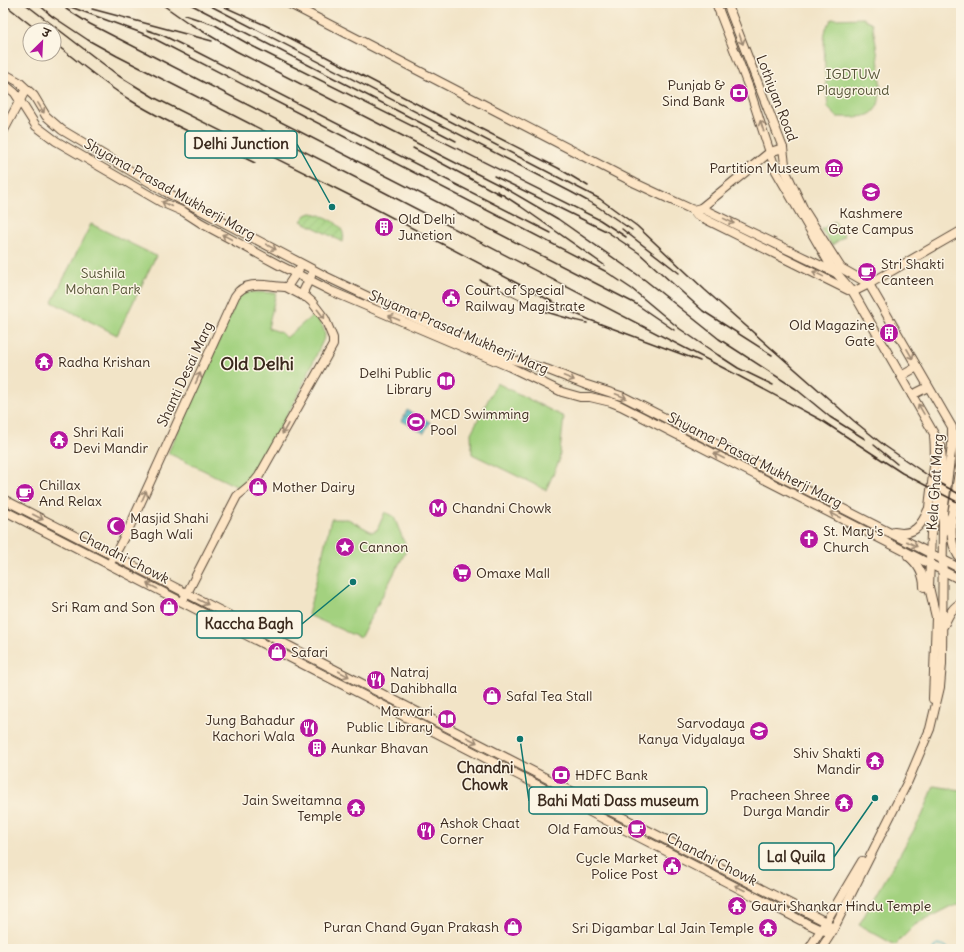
<svg xmlns="http://www.w3.org/2000/svg" width="964" height="952" font-family="Delius,'Playpen Sans Deva',sans-serif">
<style>
.green{fill:#a3d17f;stroke:#6f7e4e}
.garden{fill:url(#garden-furrows);stroke:#6f7e4e}
.water{fill:url(#water-ripples);stroke:#3e6c6e}
.lines{fill:none;stroke-linecap:round;stroke-linejoin:round}
.stream{stroke:#40afbd;stroke-width:1.5}
.secondary-casing{stroke:#564637;stroke-width:10}
.secondary{stroke:#fde5c5;stroke-width:8}
.rail{stroke:#3b2a1e;stroke-width:1.5}
.oneway{stroke:#9c8872}
.labels{text-anchor:middle;stroke-width:3;stroke-linejoin:round;paint-order:stroke}
.park-label{font-size:14px;fill:#555436;stroke:#fcf5e5}
.poi-label{font-size:14px;fill:#3b2a1e;stroke:#fcf5e5;text-anchor:start}
.street-label{font-size:14px;fill:#3b2a1e;stroke:#fcf5e5}
.neighbourhood-label{font-size:15px;font-weight:bold;fill:#3b2a1e;stroke:#fcf5e5}
.district-label{font-size:18px;font-weight:bold;fill:#3b2a1e;stroke:#fcf5e5}
.leader{fill:none;stroke:#0f766e;stroke-width:1.5}
.callout-dot{fill:#0f766e;stroke:#fcf5e5;stroke-width:1.5}
.callout{fill:#fcf5e5;stroke:#0f766e;stroke-width:1.5}
.callout-label{font-size:15px;text-anchor:middle;font-weight:bold;fill:#3b2a1e}
</style>
<defs>
<pattern id="garden-furrows" width="10" height="10" patternUnits="userSpaceOnUse"><rect width="10" height="10" fill="#a3d17f"/><path d="M-1 1l2-2M0 10L10 0M9 11l2-2" fill="none" stroke="#86aa67"/></pattern>
<pattern id="water-ripples" width="26" height="14" patternUnits="userSpaceOnUse"><rect width="26" height="14" fill="#40afbd"/><path d="M2 4q2-2 4 0t4 0M15 11q2-2 4 0t4 0" fill="none" stroke="#378f99"/></pattern>
</defs>
<rect width="100%" height="100%" fill="#fcf5e5"/>
<filter id="ink" filterUnits="userSpaceOnUse"><feTurbulence type="fractalNoise" baseFrequency=".025" numOctaves="2"/><feDisplacementMap in="SourceGraphic" scale="8" xChannelSelector="R" yChannelSelector="G"/><feConvolveMatrix kernelMatrix="1 2 1 2 8 2 1 2 1" color-interpolation-filters="sRGB"/></filter>
<filter id="wash" filterUnits="userSpaceOnUse"><feTurbulence type="fractalNoise" baseFrequency=".012" numOctaves="4" result="noise"/><feDisplacementMap in="SourceGraphic" scale="16" xChannelSelector="R" yChannelSelector="G"/><feGaussianBlur stdDeviation="0.9" result="paint"/><feColorMatrix in="noise" values="0 0 0 0 0 0 0 0 0 0 0 0 0 0 0 0 0 1.4 0 .05"/><feComposite in="paint" operator="in"/></filter>
<g filter="url(#wash)">
<rect width="100%" height="100%" fill="#f2e4c7"/>
<g class="green">
<path d="M863 18 872 23C876 43 883 80 879 101 878 106 874 113 868 115 861 118 845 117 837 117L828 108 825 70 824 39 826 28 832 19Z"/>
<polygon points="834,221 845,236 832,245 821,230"/>
<polygon points="91,224 156,256 117,335 52,302"/>
<path d="M251 292 276 293 268 328 280 332 286 338 313 315C320 321 324 327 325 336L300 391 254 476 240 488 168 453 238 298 244 294Z"/>
<polygon points="497,383 564,417 559,461 546,490 472,454 471,433"/>
<polygon points="385,512 394,517 407,549 360,638 308,615 331,519 348,519 372,532 377,530"/>
<polygon points="934,786 961,790 961,903 951,906 916,924 895,945 859,925 922,816"/>
</g>
<path class="garden" d="M311 213C325 215 348 225 343 242L301 221 306 215Z"/>
<polygon class="water" points="407,410 430,422 424,433 402,421"/>
<g class="lines">
<path class="stream" d="M933 949C938 943 944 944 948 949"/>
</g>
</g>
<g filter="url(#ink)">
<g class="lines">
<defs>
<g id="secondary">
<polyline points="288,3 635,183 667,198 693,210 697,215 848,290"/>
<polyline points="716,3 749,88 776,171 832,268 853,292 941,446 942,465 937,510 931,533 929,587 936,617 933,699"/>
<polyline points="727,3 783,148 786,172 804,210 841,268 869,284 952,427 952,445 943,513 942,664 940,687 930,729 908,781 832,932 821,949"/>
<polyline points="3,73 19,82 34,96 46,116 62,130 166,192 327,277 394,309 510,359 546,369 584,384 624,397 961,569"/>
<polyline points="3,83 15,93 36,126 56,141 161,202 184,212 201,223 279,265 331,291 510,367 562,392 580,397 590,397 611,402 621,406 961,580"/>
<polyline points="3,132 26,89"/>
<polyline points="693,210 701,208 836,273"/>
<polyline points="699,211 701,208 770,152 783,148"/>
<polyline points="286,287 305,297"/>
<polyline points="853,292 869,284 961,231"/>
<polyline points="901,376 917,367"/>
<polyline points="912,395 928,387"/>
<polyline points="3,499 826,922 829,926"/>
<polyline points="3,510 806,923 821,930 826,931"/>
<path d="M952 520C951 537 951 546 961 560"/>
<path d="M931 527C930 521 929 514 929 508 931 484 937 461 934 437"/>
<polyline points="945,531 952,514 960,467 959,445 954,434"/>
<path d="M894 532C913 536 921 527 928 510"/>
<path d="M908 556C918 564 924 573 924 587"/>
<path d="M112 560 130 526 235 296C246 278 270 287 287 287L299 269"/>
<polyline points="185,597 237,496 255,481 259,476 333,345 333,338 325,319 312,302 304,295 304,290 311,276"/>
<path d="M944 625C948 617 952 607 961 603"/>
<polyline points="809,949 821,930 862,861"/>
</g>
</defs>
<use href="#secondary" class="secondary-casing"/>
<use href="#secondary" class="secondary"/>
<g class="rail">
<polyline points="3,3 37,30"/>
<polyline points="24,3 119,76 155,98 351,196 572,312 590,320 700,361"/>
<polyline points="37,3 53,17"/>
<polyline points="60,3 147,35 605,271 632,289 680,329 718,355 738,368 773,385"/>
<polyline points="160,3 187,22 236,51 503,187 558,219 645,280 719,339 796,389 830,417 865,439"/>
<polyline points="188,3 456,141"/>
<polyline points="205,3 571,192 595,205 632,230"/>
<polyline points="216,3 265,25 600,199 637,226 705,290 854,421 885,446 939,483 961,495"/>
<polyline points="66,9 90,24 636,304 674,330"/>
<polyline points="92,9 212,41"/>
<polyline points="49,14 88,40 117,56 378,189 735,374 821,420 902,473 961,504"/>
<polyline points="185,15 215,25 252,46 600,220 626,237"/>
<polyline points="147,30 162,35 193,50 551,233"/>
<path d="M54 43C79 62 103 83 130 100 168 124 214 143 255 163"/>
<polyline points="450,113 558,168 588,186"/>
<polyline points="413,148 501,195"/>
<polyline points="494,176 606,231 639,253 703,311 772,355"/>
<polyline points="497,191 520,206 604,265"/>
<polyline points="622,229 679,273"/>
<polyline points="480,280 543,311 570,319 587,323"/>
<polyline points="874,445 897,464"/>
</g>
</g>
<defs><path id="oneway-shaft" d="M-6 0H5M1.5-3L5.5 0L1.5 3" fill="none" stroke-width="1.6" stroke-linecap="round" stroke-linejoin="round"/></defs>
<g class="oneway">
<use href="#oneway-shaft" transform="translate(741 39) rotate(69)"/>
<use href="#oneway-shaft" transform="translate(41 108) rotate(58)"/>
<use href="#oneway-shaft" transform="translate(762 126) rotate(-108)"/>
<use href="#oneway-shaft" transform="translate(167 204) rotate(-155)"/>
<use href="#oneway-shaft" transform="translate(729 221) rotate(26)"/>
<use href="#oneway-shaft" transform="translate(227 237) rotate(-152)"/>
<use href="#oneway-shaft" transform="translate(271 247) rotate(28)"/>
<use href="#oneway-shaft" transform="translate(818 274) rotate(-154)"/>
<use href="#oneway-shaft" transform="translate(321 314) rotate(52)"/>
<use href="#oneway-shaft" transform="translate(394 318) rotate(-157)"/>
<use href="#oneway-shaft" transform="translate(910 354) rotate(60)"/>
<use href="#oneway-shaft" transform="translate(198 378) rotate(-65)"/>
<use href="#oneway-shaft" transform="translate(569 378) rotate(22)"/>
<use href="#oneway-shaft" transform="translate(621 396) rotate(21)"/>
<use href="#oneway-shaft" transform="translate(921 409) rotate(-120)"/>
<use href="#oneway-shaft" transform="translate(285 429) rotate(119)"/>
<use href="#oneway-shaft" transform="translate(719 456) rotate(-153)"/>
<use href="#oneway-shaft" transform="translate(144 496) rotate(-66)"/>
<use href="#oneway-shaft" transform="translate(835 515) rotate(-153)"/>
<use href="#oneway-shaft" transform="translate(38 517) rotate(27)"/>
<use href="#oneway-shaft" transform="translate(912 544) rotate(27)"/>
<use href="#oneway-shaft" transform="translate(152 586) rotate(-153)"/>
<use href="#oneway-shaft" transform="translate(203 602) rotate(27)"/>
<use href="#oneway-shaft" transform="translate(344 674) rotate(28)"/>
<use href="#oneway-shaft" transform="translate(472 740) rotate(27)"/>
<use href="#oneway-shaft" transform="translate(740 888) rotate(-153)"/>
</g>
</g>
<defs>
<symbol id="bank-disc" viewBox="-11 -11 22 22"><circle r="9.5" fill="#b5179e" stroke="#fcf5e5"/><path d="M-6-4H6V4H-6ZM0-2.3a2.3 2.3 0 1 0 0 4.6a2.3 2.3 0 1 0 0-4.6Z" fill="#fff"/></symbol>
<symbol id="museum-disc" viewBox="-11 -11 22 22"><circle r="9.5" fill="#b5179e" stroke="#fcf5e5"/><path d="M0-6L6-3V-2H-6V-3ZM-5-1h2V3h-2ZM-1-1h2V3h-2ZM3-1h2V3H3ZM-6 4H6V6H-6Z" fill="#fff"/></symbol>
<symbol id="university-disc" viewBox="-11 -11 22 22"><circle r="9.5" fill="#b5179e" stroke="#fcf5e5"/><path d="M0-5L7-2L0 1L-7-2ZM-4 1L0 2.5L4 1V4Q0 6-4 4Z" fill="#fff"/></symbol>
<symbol id="building-disc" viewBox="-11 -11 22 22"><circle r="9.5" fill="#b5179e" stroke="#fcf5e5"/><path d="M-4-6H4V6H1V3H-1V6H-4ZM-2.5-4.3h1.7v1.8h-1.7ZM.8-4.3h1.7v1.8H.8ZM-2.5-1h1.7V.8h-1.7ZM.8-1h1.7V.8H.8Z" fill="#fff"/></symbol>
<symbol id="cafe-disc" viewBox="-11 -11 22 22"><circle r="9.5" fill="#b5179e" stroke="#fcf5e5"/><path d="M-5.5-4.5H6V0H3Q3 3.5 0 3.5H-2.5Q-5.5 3.5-5.5 0ZM3-3.2v2h1.7v-2ZM-6 4.5H4V6H-6Z" fill="#fff"/></symbol>
<symbol id="civic-disc" viewBox="-11 -11 22 22"><circle r="9.5" fill="#b5179e" stroke="#fcf5e5"/><path d="M-.6-6.5H3V-4.5H.6V-3L4-1V1h2V6H-6V1h2V-1L-.6-3ZM-1.2 2.5V6h2.4V2.5Z" fill="#fff"/></symbol>
<symbol id="temple-disc" viewBox="-11 -11 22 22"><circle r="9.5" fill="#b5179e" stroke="#fcf5e5"/><path d="M0-6L5-2H3V0L6.5 2.5H4V6H1.5V3h-3V6H-4V2.5H-6.5L-3 0V-2H-5Z" fill="#fff"/></symbol>
<symbol id="library-disc" viewBox="-11 -11 22 22"><circle r="9.5" fill="#b5179e" stroke="#fcf5e5"/><path d="M-6-4Q-3-5.5-.7-3.5V5Q-3 3-6 4ZM6-4Q3-5.5 .7-3.5V5Q3 3 6 4Z" fill="#fff"/></symbol>
<symbol id="stadium-disc" viewBox="-11 -11 22 22"><circle r="9.5" fill="#b5179e" stroke="#fcf5e5"/><path d="M0-5a6.5 5 0 1 0 0 10a6.5 5 0 1 0 0-10ZM-3.5-1.8h7v3.6h-7Z" fill="#fff"/></symbol>
<symbol id="shop-disc" viewBox="-11 -11 22 22"><circle r="9.5" fill="#b5179e" stroke="#fcf5e5"/><path d="M-5-2.5h2.3a2.7 3.5 0 0 1 5.4 0H5L5.5 6h-11ZM-1.5-2.5h3a1.5 2.3 0 0 0-3 0Z" fill="#fff"/></symbol>
<symbol id="metro-disc" viewBox="-11 -11 22 22"><circle r="9.5" fill="#b5179e" stroke="#fcf5e5"/><path d="M-5.5 5V-5H-3L0 0L3-5H5.5V5H3V-.5L0 4L-3-.5V5Z" fill="#fff"/></symbol>
<symbol id="mosque-disc" viewBox="-11 -11 22 22"><circle r="9.5" fill="#b5179e" stroke="#fcf5e5"/><path d="M3.5-4.9A6 6 0 1 0 3.5 4.9A5 5 0 1 1 3.5-4.9Z" fill="#fff"/></symbol>
<symbol id="church-disc" viewBox="-11 -11 22 22"><circle r="9.5" fill="#b5179e" stroke="#fcf5e5"/><path d="M-1.2-6h2.4v3.5h3.3v2.4h-3.3V6h-2.4V-.1h-3.3v-2.4h3.3Z" fill="#fff"/></symbol>
<symbol id="sight-disc" viewBox="-11 -11 22 22"><circle r="9.5" fill="#b5179e" stroke="#fcf5e5"/><path d="M0-6L1.8-2.2L6-1.7L2.9 1.2L3.7 5.4L0 3.3L-3.7 5.4L-2.9 1.2L-6-1.7L-1.8-2.2Z" fill="#fff"/></symbol>
<symbol id="supermarket-disc" viewBox="-11 -11 22 22"><circle r="9.5" fill="#b5179e" stroke="#fcf5e5"/><path d="M-6-5.5h2.5l.6 2H6L4.5 2H-2.5L-4.4-4H-6ZM-1.5 3.2a1.3 1.3 0 1 0 .1 0ZM3 3.2a1.3 1.3 0 1 0 .1 0Z" fill="#fff"/></symbol>
<symbol id="restaurant-disc" viewBox="-11 -11 22 22"><circle r="9.5" fill="#b5179e" stroke="#fcf5e5"/><path d="M-5-6h1v4h1v-4h1v4h1v-4h1v5L-1.5 .5V6h-2V.5L-5-1ZM5-6V6H3V1.5H1.5Q1.5-4 5-6Z" fill="#fff"/></symbol>
<symbol id="school-disc" viewBox="-11 -11 22 22"><circle r="9.5" fill="#b5179e" stroke="#fcf5e5"/><path d="M0-5L7-2L0 1L-7-2ZM-4 1L0 2.5L4 1V4Q0 6-4 4Z" fill="#fff"/></symbol>
</defs>
<g fill-rule="evenodd">
<use href="#bank-disc" x="728" y="82" width="22" height="22"/>
<use href="#museum-disc" x="823" y="157" width="22" height="22"/>
<use href="#university-disc" x="860" y="181" width="22" height="22"/>
<use href="#building-disc" x="373" y="216" width="22" height="22"/>
<use href="#cafe-disc" x="856" y="261" width="22" height="22"/>
<use href="#civic-disc" x="440" y="287" width="22" height="22"/>
<use href="#building-disc" x="878" y="322" width="22" height="22"/>
<use href="#temple-disc" x="33" y="351" width="22" height="22"/>
<use href="#library-disc" x="435" y="370" width="22" height="22"/>
<use href="#stadium-disc" x="405" y="411" width="22" height="22"/>
<use href="#temple-disc" x="48" y="429" width="22" height="22"/>
<use href="#shop-disc" x="247" y="476" width="22" height="22"/>
<use href="#cafe-disc" x="14" y="482" width="22" height="22"/>
<use href="#metro-disc" x="427" y="497" width="22" height="22"/>
<use href="#mosque-disc" x="105" y="515" width="22" height="22"/>
<use href="#church-disc" x="798" y="528" width="22" height="22"/>
<use href="#sight-disc" x="334" y="536" width="22" height="22"/>
<use href="#supermarket-disc" x="451" y="562" width="22" height="22"/>
<use href="#shop-disc" x="158" y="596" width="22" height="22"/>
<use href="#shop-disc" x="266" y="641" width="22" height="22"/>
<use href="#restaurant-disc" x="365" y="669" width="22" height="22"/>
<use href="#shop-disc" x="481" y="685" width="22" height="22"/>
<use href="#library-disc" x="436" y="708" width="22" height="22"/>
<use href="#restaurant-disc" x="298" y="717" width="22" height="22"/>
<use href="#school-disc" x="748" y="720" width="22" height="22"/>
<use href="#building-disc" x="306" y="737" width="22" height="22"/>
<use href="#temple-disc" x="864" y="750" width="22" height="22"/>
<use href="#bank-disc" x="550" y="764" width="22" height="22"/>
<use href="#temple-disc" x="833" y="792" width="22" height="22"/>
<use href="#temple-disc" x="345" y="797" width="22" height="22"/>
<use href="#cafe-disc" x="626" y="818" width="22" height="22"/>
<use href="#restaurant-disc" x="415" y="820" width="22" height="22"/>
<use href="#civic-disc" x="661" y="855" width="22" height="22"/>
<use href="#temple-disc" x="726" y="895" width="22" height="22"/>
<use href="#shop-disc" x="502" y="916" width="22" height="22"/>
<use href="#temple-disc" x="757" y="917" width="22" height="22"/>
</g>
<g class="labels">
<g class="park-label">
<text x="853" y="79">IGDTUW<tspan x="853" dy="16">Playground</tspan></text>
<text x="103" y="278">Sushila<tspan x="103" dy="16">Mohan Park</tspan></text>
</g>
<g class="poi-label">
<text x="725" y="90" text-anchor="end">Punjab &amp;<tspan x="725" dy="16">Sind Bank</tspan></text>
<text x="820" y="173" text-anchor="end">Partition Museum</text>
<text x="871" y="218" text-anchor="middle">Kashmere<tspan x="871" dy="16">Gate Campus</tspan></text>
<text x="398" y="224">Old Delhi<tspan x="398" dy="16">Junction</tspan></text>
<text x="881" y="269">Stri Shakti<tspan x="881" dy="16">Canteen</tspan></text>
<text x="465" y="295">Court of Special<tspan x="465" dy="16">Railway Magistrate</tspan></text>
<text x="875" y="330" text-anchor="end">Old Magazine<tspan x="875" dy="16">Gate</tspan></text>
<text x="58" y="367">Radha Krishan</text>
<text x="432" y="378" text-anchor="end">Delhi Public<tspan x="432" dy="16">Library</tspan></text>
<text x="430" y="419">MCD Swimming<tspan x="430" dy="16">Pool</tspan></text>
<text x="73" y="437">Shri Kali<tspan x="73" dy="16">Devi Mandir</tspan></text>
<text x="39" y="490">Chillax<tspan x="39" dy="16">And Relax</tspan></text>
<text x="272" y="492">Mother Dairy</text>
<text x="452" y="513">Chandni Chowk</text>
<text x="130" y="523">Masjid Shahi<tspan x="130" dy="16">Bagh Wali</tspan></text>
<text x="823" y="536">St. Mary's<tspan x="823" dy="16">Church</tspan></text>
<text x="359" y="552">Cannon</text>
<text x="476" y="578">Omaxe Mall</text>
<text x="155" y="612" text-anchor="end">Sri Ram and Son</text>
<text x="291" y="657">Safari</text>
<text x="390" y="677">Natraj<tspan x="390" dy="16">Dahibhalla</tspan></text>
<text x="506" y="701">Safal Tea Stall</text>
<text x="433" y="716" text-anchor="end">Marwari<tspan x="433" dy="16">Public Library</tspan></text>
<text x="295" y="725" text-anchor="end">Jung Bahadur<tspan x="295" dy="16">Kachori Wala</tspan></text>
<text x="745" y="728" text-anchor="end">Sarvodaya<tspan x="745" dy="16">Kanya Vidyalaya</tspan></text>
<text x="331" y="753">Aunkar Bhavan</text>
<text x="861" y="758" text-anchor="end">Shiv Shakti<tspan x="861" dy="16">Mandir</tspan></text>
<text x="575" y="780">HDFC Bank</text>
<text x="830" y="800" text-anchor="end">Pracheen Shree<tspan x="830" dy="16">Durga Mandir</tspan></text>
<text x="342" y="805" text-anchor="end">Jain Sweitamna<tspan x="342" dy="16">Temple</tspan></text>
<text x="440" y="828">Ashok Chaat<tspan x="440" dy="16">Corner</tspan></text>
<text x="623" y="834" text-anchor="end">Old Famous</text>
<text x="658" y="863" text-anchor="end">Cycle Market<tspan x="658" dy="16">Police Post</tspan></text>
<text x="751" y="911">Gauri Shankar Hindu Temple</text>
<text x="499" y="932" text-anchor="end">Puran Chand Gyan Prakash</text>
<text x="754" y="933" text-anchor="end">Sri Digambar Lal Jain Temple</text>
</g>
<g class="street-label">
<text transform="translate(777 98) rotate(69)" y="5">Lothiyan Road</text>
<text transform="translate(170 189) rotate(29)" y="5">Shyama Prasad Mukherji Marg</text>
<text transform="translate(459 332) rotate(23)" y="5">Shyama Prasad Mukherji Marg</text>
<text transform="translate(185 374) rotate(-65)" y="5">Shanti Desai Marg</text>
<text transform="translate(755 460) rotate(27)" y="5">Shyama Prasad Mukherji Marg</text>
<text transform="translate(935 482) rotate(-86)" y="5">Kela Ghat Marg</text>
<text transform="translate(124 557) rotate(27)" y="5">Chandni Chowk</text>
<text transform="translate(712 859) rotate(27)" y="5">Chandni Chowk</text>
</g>
<g class="neighbourhood-label">
<text x="485" y="773">Chandni<tspan x="485" dy="17">Chowk</tspan></text>
</g>
<g class="district-label">
<text x="257" y="370">Old Delhi</text>
</g>
</g>
<path class="leader" d="M332 207L297 144M353 582L302 624M520 739L529 801M875 798L834 857"/>
<g class="callout-dot">
<circle cx="332" cy="207" r="4"/>
<circle cx="353" cy="582" r="4"/>
<circle cx="520" cy="739" r="4"/>
<circle cx="875" cy="798" r="4"/>
</g>
<g class="callout">
<rect x="185" y="131" width="112" height="27" rx="4"/>
<rect x="197" y="611" width="105" height="27" rx="4"/>
<rect x="529" y="787" width="178" height="27" rx="4"/>
<rect x="759" y="843" width="75" height="27" rx="4"/>
</g>
<g class="callout-label">
<text x="241" y="149">Delhi Junction</text>
<text x="249" y="629">Kaccha Bagh</text>
<text x="618" y="806">Bahi Mati Dass museum</text>
<text x="796" y="862">Lal Quila</text>
</g>
<rect width="964" height="952" fill="none" stroke="#fcf5e5" stroke-width="16"/>
<g transform="translate(42 42) rotate(24)"><circle r="19" fill="#fcf5e5" stroke="#afa495"/>
<path d="M0-3L7 15L0 10L-7 15Z" fill="#b5179e"/>
<text y="-6" font-size="11" font-weight="bold" text-anchor="middle" fill="#3b2a1e">उ</text>
</g>
</svg>
